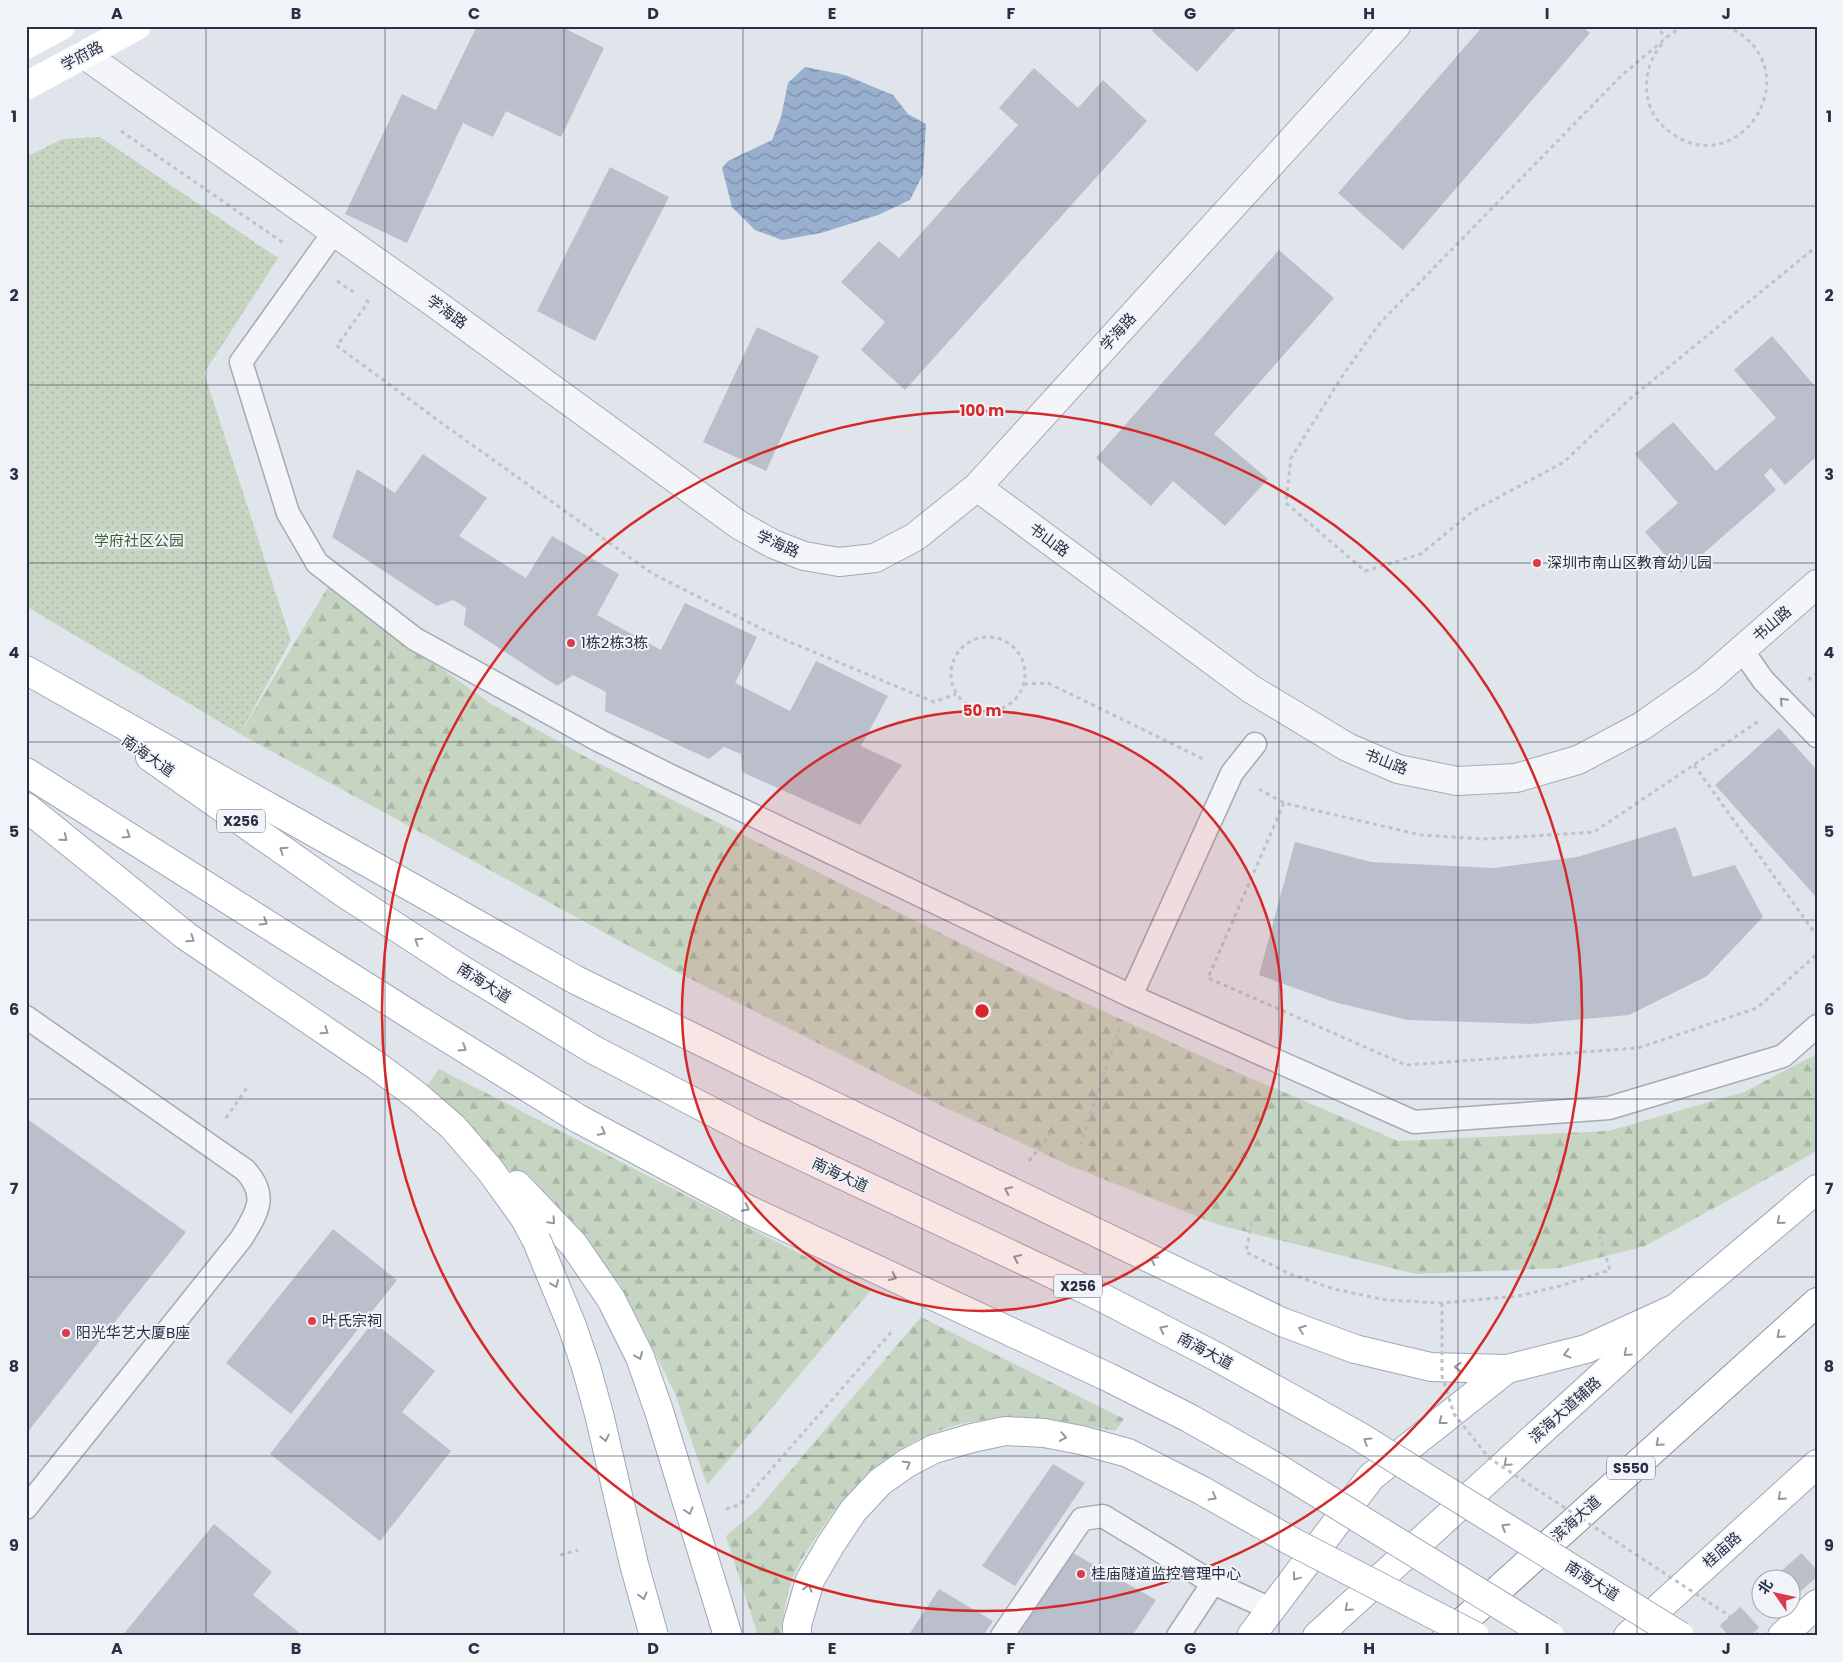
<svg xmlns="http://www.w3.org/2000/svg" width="1843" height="1662" font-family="Poppins,'Noto Sans SC',sans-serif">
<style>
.grass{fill:url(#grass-dots)}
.forest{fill:url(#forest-firs)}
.water{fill:url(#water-waves)}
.building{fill:#babfcb}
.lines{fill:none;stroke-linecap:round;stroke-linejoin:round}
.trunk-tunnel{stroke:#bbc0ca;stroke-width:28;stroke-dasharray:28 14;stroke-linecap:butt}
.service-casing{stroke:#a5aab6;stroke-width:25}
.minor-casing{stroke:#a5aab6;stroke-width:30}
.primary-casing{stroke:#9fa7b8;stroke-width:30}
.trunk-casing{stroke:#8690a3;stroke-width:30}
.path{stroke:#bfc2c9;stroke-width:3;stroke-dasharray:4 4;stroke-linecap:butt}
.service{stroke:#f4f5f8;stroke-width:22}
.minor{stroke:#f4f5f8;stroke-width:28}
.secondary{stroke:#fff;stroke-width:28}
.primary{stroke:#fff;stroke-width:28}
.trunk{stroke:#fff;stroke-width:28}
.primary-bridge-casing{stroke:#9fa7b8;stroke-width:30;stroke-linecap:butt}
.path-bridge{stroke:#bfc2c9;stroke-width:3;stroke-dasharray:4 4;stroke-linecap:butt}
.primary-bridge{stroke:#fff;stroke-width:28}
.oneway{stroke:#8e929e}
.oneway2{stroke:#9398a2}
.grid{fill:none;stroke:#273044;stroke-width:1;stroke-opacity:0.55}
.ring{fill:none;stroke:#d62828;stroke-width:2.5}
.poi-dot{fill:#db3a49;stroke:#f0f3f8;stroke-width:2}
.labels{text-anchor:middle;stroke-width:4;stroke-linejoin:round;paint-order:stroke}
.shield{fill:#f0f3f8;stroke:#636a7a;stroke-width:1}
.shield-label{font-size:14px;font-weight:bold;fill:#273044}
.street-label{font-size:15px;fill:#273044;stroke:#f0f3f8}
.park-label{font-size:15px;fill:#396133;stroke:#f0f3f8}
.poi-label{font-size:15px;fill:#273044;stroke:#f0f3f8;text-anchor:start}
.centre{fill:#d62828;stroke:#f0f3f8;stroke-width:2.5}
.ring-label{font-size:15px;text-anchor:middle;font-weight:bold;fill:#d62828;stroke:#f0f3f8;stroke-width:4;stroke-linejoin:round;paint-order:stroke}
.neatline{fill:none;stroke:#273044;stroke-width:2}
.grid-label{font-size:16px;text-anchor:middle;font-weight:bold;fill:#273044}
</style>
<defs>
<pattern id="grass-dots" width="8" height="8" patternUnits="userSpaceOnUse" patternTransform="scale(1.25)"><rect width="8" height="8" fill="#c5d5c1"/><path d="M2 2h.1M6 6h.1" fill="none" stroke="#a9b7a7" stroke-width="1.8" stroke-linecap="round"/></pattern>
<pattern id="forest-firs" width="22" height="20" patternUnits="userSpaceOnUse" patternTransform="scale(1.25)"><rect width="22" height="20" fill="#c5d5c1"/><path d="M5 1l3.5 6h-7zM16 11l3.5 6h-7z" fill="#a9b7a7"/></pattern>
<pattern id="water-waves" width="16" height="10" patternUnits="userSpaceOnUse" patternTransform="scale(1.25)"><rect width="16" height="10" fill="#98afce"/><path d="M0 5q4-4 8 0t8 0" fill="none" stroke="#7c8fa9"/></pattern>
</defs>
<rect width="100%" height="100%" fill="#e0e4eb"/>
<polygon class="grass" points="100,137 278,258 204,373 291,640 240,734 26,606 26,157 62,139"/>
<g class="forest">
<polygon points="328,587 491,704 584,756 1033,979 1234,1071 1398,1141 1609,1131 1744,1092 1817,1054 1817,1151 1645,1246 1559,1268 1416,1274 1219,1225 1073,1167 938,1104 675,971 240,734"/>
<polygon points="439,1069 871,1290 707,1485 674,1391 620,1284 532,1190 422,1093"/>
<path d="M921 1317 1124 1419 1115 1431C1078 1424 1041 1417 1003 1418 921 1422 864 1466 820 1531 810 1546 798 1563 792 1580 785 1597 784 1618 780 1636H758L726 1536 757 1510Z"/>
</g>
<polygon class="water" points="805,67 845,75 893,95 908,114 926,124 923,174 910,200 878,215 821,233 782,240 755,230 732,207 722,168 728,161 772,140 781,117 788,83"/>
<g class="building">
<polygon points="477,26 560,26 604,48 561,137 506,111 493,137 463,123 407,243 345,214 402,94 436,110"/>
<polygon points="1156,26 1238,26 1197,72 1152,31"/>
<polygon points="1483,26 1582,26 1590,33 1403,250 1338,193"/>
<polygon points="1034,68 1078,108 1103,80 1147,121 905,390 861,350 885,322 841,282 879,241 899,258 1018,125 999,108"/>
<polygon points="610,167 669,197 595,341 537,311"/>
<polygon points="1279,250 1334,298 1214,434 1268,479 1225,526 1173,481 1151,506 1096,458"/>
<polygon points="757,327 819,356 766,471 703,442"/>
<polygon points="1772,336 1814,385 1817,383 1817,456 1785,485 1771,468 1764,475 1776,490 1681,573 1645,532 1678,503 1635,454 1673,422 1716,471 1776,418 1734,370"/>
<polygon points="423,454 487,498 459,536 526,578 552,536 619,574 597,615 661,650 685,603 757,637 735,683 790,711 816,661 888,696 861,746 902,765 860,825 742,772 741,754 724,747 709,759 605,711 606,692 573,675 557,686 464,625 466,608 453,600 437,606 332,537 357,469 395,493"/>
<polygon points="1779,728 1817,770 1817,898 1715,785"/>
<polygon points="1676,827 1693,877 1735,865 1763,917 1707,976 1629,1015 1530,1024 1408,1020 1334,1002 1259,975 1295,842 1371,862 1493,868 1577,857"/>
<polygon points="26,1118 186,1232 26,1434"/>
<polygon points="333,1229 397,1280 291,1414 226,1363"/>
<polygon points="373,1322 435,1371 402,1412 451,1451 380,1541 270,1454"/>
<polygon points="1053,1464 1085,1483 1015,1586 982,1566"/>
<polygon points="214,1524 272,1572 253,1595 303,1636 122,1636"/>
<polygon points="1066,1549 1156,1600 1132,1636 1011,1636"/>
<polygon points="939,1589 993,1621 983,1636 908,1636"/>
</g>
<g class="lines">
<g class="trunk-tunnel">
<polyline points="1790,1582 1817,1558"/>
<polyline points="1729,1636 1760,1608"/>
</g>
<defs>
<g id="service">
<polyline points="334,232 241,362 288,513 317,563 415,639 600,741 671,776 1131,996"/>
<polyline points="1742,650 1763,680 1817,736"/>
<polyline points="1255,744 1232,773 1131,996 1414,1122 1609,1108 1783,1056 1817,1026"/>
<path d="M26 1017 245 1170C269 1196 257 1213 241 1239L26 1508"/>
<polyline points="1002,1636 1082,1519 1103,1516 1213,1583 1271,1609"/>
<polyline points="1178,1636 1213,1583"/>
</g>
<g id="minor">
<polyline points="85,55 433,302 739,525 773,544 804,556 839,562 875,558 915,537 977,487 1396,26"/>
<polyline points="977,487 1251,689 1347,747 1398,769 1457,781 1516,778 1578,760 1642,726 1706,681 1817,584"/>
</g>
<g id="primary">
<polyline points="26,670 576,980 755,1068 1282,1322 1355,1349 1431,1367 1507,1369 1586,1349 1676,1308"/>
<polyline points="150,757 344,893 459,968"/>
<polyline points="26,772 422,1022"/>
<polyline points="26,807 186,936 377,1066 416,1095 453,1127 490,1170 524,1217 536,1239"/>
<polyline points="517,1185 574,1245 611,1299 640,1357 659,1411 728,1636"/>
<polyline points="1251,1636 1371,1477 1507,1369"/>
<polyline points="1317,1636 1676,1308 1817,1189"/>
<polyline points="1628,1636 1817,1464"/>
<polyline points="1782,1636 1817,1604"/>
</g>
<polyline id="trunk" points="1447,1636 1817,1302"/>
</defs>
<use href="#service" class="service-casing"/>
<use href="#minor" class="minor-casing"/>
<use href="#primary" class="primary-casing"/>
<use href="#trunk" class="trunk-casing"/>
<g class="path">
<polyline points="1654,26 1667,37"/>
<polyline points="1683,26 1667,37 1622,75 1380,323 1343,375 1291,458 1286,503 1365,571 1421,554 1473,511 1564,462 1631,398 1817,246"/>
<path d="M1662 44C1648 61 1643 82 1649 104 1654 118 1662 127 1674 135 1737 177 1804 82 1742 35 1737 31 1731 29 1725 26"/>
<polyline points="121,131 285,244"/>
<polyline points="337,281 355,293"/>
<polyline points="366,300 368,302 337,346 443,424 653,574 778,637 934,702 956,694"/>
<circle cx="988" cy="674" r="37"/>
<polyline points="1808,680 1817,673"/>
<polyline points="1024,684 1048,683 1203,759"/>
<polyline points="1694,765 1817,936"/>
<polyline points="1259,789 1284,803 1421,835 1482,839 1594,832 1759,721"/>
<polyline points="1284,803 1208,978 1406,1065 1638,1048 1757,1008 1817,954"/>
<polyline points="226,1118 249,1085"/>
<polyline points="1080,1145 1120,1027"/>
<polyline points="1029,1161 1052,1132"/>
<polyline points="1252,1222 1246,1252 1290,1274 1334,1289 1386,1300 1442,1303 1518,1296 1560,1286 1610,1270 1599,1234"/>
<polyline points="726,1509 741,1504 893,1330"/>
<polyline points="560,1555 578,1550"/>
</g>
<use href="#service" class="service"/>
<use href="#minor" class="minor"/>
<g class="secondary">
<polyline points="26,45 61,26"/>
<polyline points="26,86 137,26"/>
</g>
<use href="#primary" class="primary"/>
<use href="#trunk" class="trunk"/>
<defs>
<g id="primary-bridge">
<polyline points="459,968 594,1050 751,1132 1099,1296 1215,1356 1357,1435 1680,1636"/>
<polyline points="422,1022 577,1118 749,1210 1110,1378 1189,1418 1274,1466 1550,1636"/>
<polyline points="536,1239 572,1326 586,1367 599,1414 634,1564 654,1636"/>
<polyline points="797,1636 797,1625 810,1580 831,1544 853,1511 880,1482 907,1463 934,1449 972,1438 1005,1431 1044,1433 1081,1440 1128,1453 1201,1490 1289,1540 1475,1636"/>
</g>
</defs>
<use href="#primary-bridge" class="primary-bridge-casing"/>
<polyline class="path-bridge" points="1442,1303 1442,1376 1454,1414 1489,1458 1760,1636"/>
<use href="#primary-bridge" class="primary-bridge"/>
</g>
<defs><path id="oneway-chevron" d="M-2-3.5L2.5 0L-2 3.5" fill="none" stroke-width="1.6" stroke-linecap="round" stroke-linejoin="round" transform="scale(1.25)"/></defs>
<use class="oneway" href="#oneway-chevron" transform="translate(1783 701) rotate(-134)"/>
<g class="oneway2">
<use href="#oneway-chevron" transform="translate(127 835) rotate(32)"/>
<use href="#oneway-chevron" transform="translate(64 838) rotate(39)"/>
<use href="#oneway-chevron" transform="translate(283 850) rotate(-145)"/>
<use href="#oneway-chevron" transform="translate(264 922) rotate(32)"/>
<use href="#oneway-chevron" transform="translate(191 939) rotate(35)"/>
<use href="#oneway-chevron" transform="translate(418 941) rotate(-147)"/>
<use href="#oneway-chevron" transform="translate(325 1031) rotate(34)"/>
<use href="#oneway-chevron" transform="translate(463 1048) rotate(32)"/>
<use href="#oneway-chevron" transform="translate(602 1132) rotate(28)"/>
<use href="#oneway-chevron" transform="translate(1008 1190) rotate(-154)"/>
<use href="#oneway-chevron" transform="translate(746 1208) rotate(27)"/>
<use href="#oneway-chevron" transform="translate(552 1221) rotate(47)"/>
<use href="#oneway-chevron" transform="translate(1780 1221) rotate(140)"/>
<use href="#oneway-chevron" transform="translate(1017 1258) rotate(-155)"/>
<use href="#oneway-chevron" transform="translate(1154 1260) rotate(-154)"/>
<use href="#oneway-chevron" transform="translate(893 1277) rotate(25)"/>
<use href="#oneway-chevron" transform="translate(555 1284) rotate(67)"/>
<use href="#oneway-chevron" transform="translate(1163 1329) rotate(-153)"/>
<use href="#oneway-chevron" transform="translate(1302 1329) rotate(-160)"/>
<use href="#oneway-chevron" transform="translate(1780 1335) rotate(138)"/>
<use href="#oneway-chevron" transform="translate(1627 1353) rotate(138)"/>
<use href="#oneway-chevron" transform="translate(1567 1354) rotate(166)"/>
<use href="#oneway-chevron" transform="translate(639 1356) rotate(67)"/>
<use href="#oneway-chevron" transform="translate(1458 1367) rotate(-178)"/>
<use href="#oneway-chevron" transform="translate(1442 1421) rotate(142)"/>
<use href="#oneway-chevron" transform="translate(1063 1437) rotate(11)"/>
<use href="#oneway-chevron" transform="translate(605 1438) rotate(77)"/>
<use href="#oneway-chevron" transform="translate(1367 1441) rotate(-148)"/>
<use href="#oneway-chevron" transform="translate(1659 1443) rotate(138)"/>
<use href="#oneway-chevron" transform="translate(1507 1463) rotate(138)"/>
<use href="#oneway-chevron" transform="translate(907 1464) rotate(-31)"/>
<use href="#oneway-chevron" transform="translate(1213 1497) rotate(30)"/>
<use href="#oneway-chevron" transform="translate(1781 1497) rotate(138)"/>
<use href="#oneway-chevron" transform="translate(689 1511) rotate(73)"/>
<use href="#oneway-chevron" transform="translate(1505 1527) rotate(-148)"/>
<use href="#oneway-chevron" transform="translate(1296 1577) rotate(127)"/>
<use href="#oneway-chevron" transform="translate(808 1588) rotate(-74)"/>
<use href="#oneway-chevron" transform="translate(643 1596) rotate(75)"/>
<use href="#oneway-chevron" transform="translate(1348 1608) rotate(138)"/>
</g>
<path class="grid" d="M206 26V1636M385 26V1636M564 26V1636M743 26V1636M922 26V1636M1100 26V1636M1279 26V1636M1458 26V1636M1637 26V1636M26 206H1817M26 385H1817M26 563H1817M26 742H1817M26 920H1817M26 1099H1817M26 1277H1817M26 1456H1817"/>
<circle cx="982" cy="1011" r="300" fill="#d62828" fill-opacity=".12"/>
<g class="ring">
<circle cx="982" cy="1011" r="300"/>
<circle cx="982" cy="1011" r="600"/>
</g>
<g class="poi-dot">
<circle cx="1537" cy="563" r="5"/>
<circle cx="571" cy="643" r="5"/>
<circle cx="312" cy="1321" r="5"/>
<circle cx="66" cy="1333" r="5"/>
<circle cx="1081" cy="1574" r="5"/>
</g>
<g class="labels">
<g class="shield">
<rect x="217" y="809.5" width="48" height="23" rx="4"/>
<rect x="1054" y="1274.5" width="48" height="23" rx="4"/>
<rect x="1607" y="1456.5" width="48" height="23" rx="4"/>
</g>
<g class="shield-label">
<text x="241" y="826">X256</text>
<text x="1078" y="1291">X256</text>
<text x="1631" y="1473">S550</text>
</g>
<g class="street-label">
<text transform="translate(82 56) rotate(-28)" y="5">学府路</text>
<text transform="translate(447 312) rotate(36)" y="5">学海路</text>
<text transform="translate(1118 332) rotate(-48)" y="5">学海路</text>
<text transform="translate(1049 540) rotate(36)" y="5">书山路</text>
<text transform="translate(778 544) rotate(24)" y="5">学海路</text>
<text transform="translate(1772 624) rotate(-41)" y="5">书山路</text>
<text transform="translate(148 756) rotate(35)" y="5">南海大道</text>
<text transform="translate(1386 762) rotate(21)" y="5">书山路</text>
<text transform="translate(484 983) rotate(32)" y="5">南海大道</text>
<text transform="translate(840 1175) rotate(25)" y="5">南海大道</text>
<text transform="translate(1205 1351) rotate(28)" y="5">南海大道</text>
<text transform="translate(1565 1410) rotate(-42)" y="5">滨海大道辅路</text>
<text transform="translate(1576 1519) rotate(-42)" y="5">滨海大道</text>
<text transform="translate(1722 1550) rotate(-42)" y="5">桂庙路</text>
<text transform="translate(1592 1581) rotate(32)" y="5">南海大道</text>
</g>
<g class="park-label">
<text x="139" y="546">学府社区公园</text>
</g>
<g class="poi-label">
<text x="1547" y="568">深圳市南山区教育幼儿园</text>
<text x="581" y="648">1栋2栋3栋</text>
<text x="322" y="1326">叶氏宗祠</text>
<text x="76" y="1338">阳光华艺大厦B座</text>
<text x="1091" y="1579">桂庙隧道监控管理中心</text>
</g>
</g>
<circle cx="982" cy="1011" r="8" class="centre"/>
<g class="ring-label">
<text x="982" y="416">100 m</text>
<text x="982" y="716">50 m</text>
</g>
<rect width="1843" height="1662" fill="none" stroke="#f0f3f8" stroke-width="55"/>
<g transform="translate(1776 1594) rotate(304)"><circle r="24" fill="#f0f3f8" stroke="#a0a5b0"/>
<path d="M0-4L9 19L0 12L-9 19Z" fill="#db3a49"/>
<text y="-8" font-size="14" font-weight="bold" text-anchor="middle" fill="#273044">北</text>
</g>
<rect x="28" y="28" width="1788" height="1606" class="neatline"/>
<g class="grid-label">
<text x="117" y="19">A</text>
<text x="296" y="19">B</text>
<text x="474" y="19">C</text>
<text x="653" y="19">D</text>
<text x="832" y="19">E</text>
<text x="1011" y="19">F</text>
<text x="1190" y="19">G</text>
<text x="1369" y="19">H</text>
<text x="1547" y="19">I</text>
<text x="1726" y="19">J</text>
<text x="14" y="122">1</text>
<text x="1829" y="122">1</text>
<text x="14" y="301">2</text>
<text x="1829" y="301">2</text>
<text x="14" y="480">3</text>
<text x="1829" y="480">3</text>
<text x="14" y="658">4</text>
<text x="1829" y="658">4</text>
<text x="14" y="837">5</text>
<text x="1829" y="837">5</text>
<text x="14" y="1015">6</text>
<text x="1829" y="1015">6</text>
<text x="14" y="1194">7</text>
<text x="1829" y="1194">7</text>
<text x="14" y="1372">8</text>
<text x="1829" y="1372">8</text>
<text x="14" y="1551">9</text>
<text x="1829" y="1551">9</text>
<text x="117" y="1654">A</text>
<text x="296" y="1654">B</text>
<text x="474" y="1654">C</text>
<text x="653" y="1654">D</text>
<text x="832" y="1654">E</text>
<text x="1011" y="1654">F</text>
<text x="1190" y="1654">G</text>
<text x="1369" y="1654">H</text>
<text x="1547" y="1654">I</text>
<text x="1726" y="1654">J</text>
</g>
</svg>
